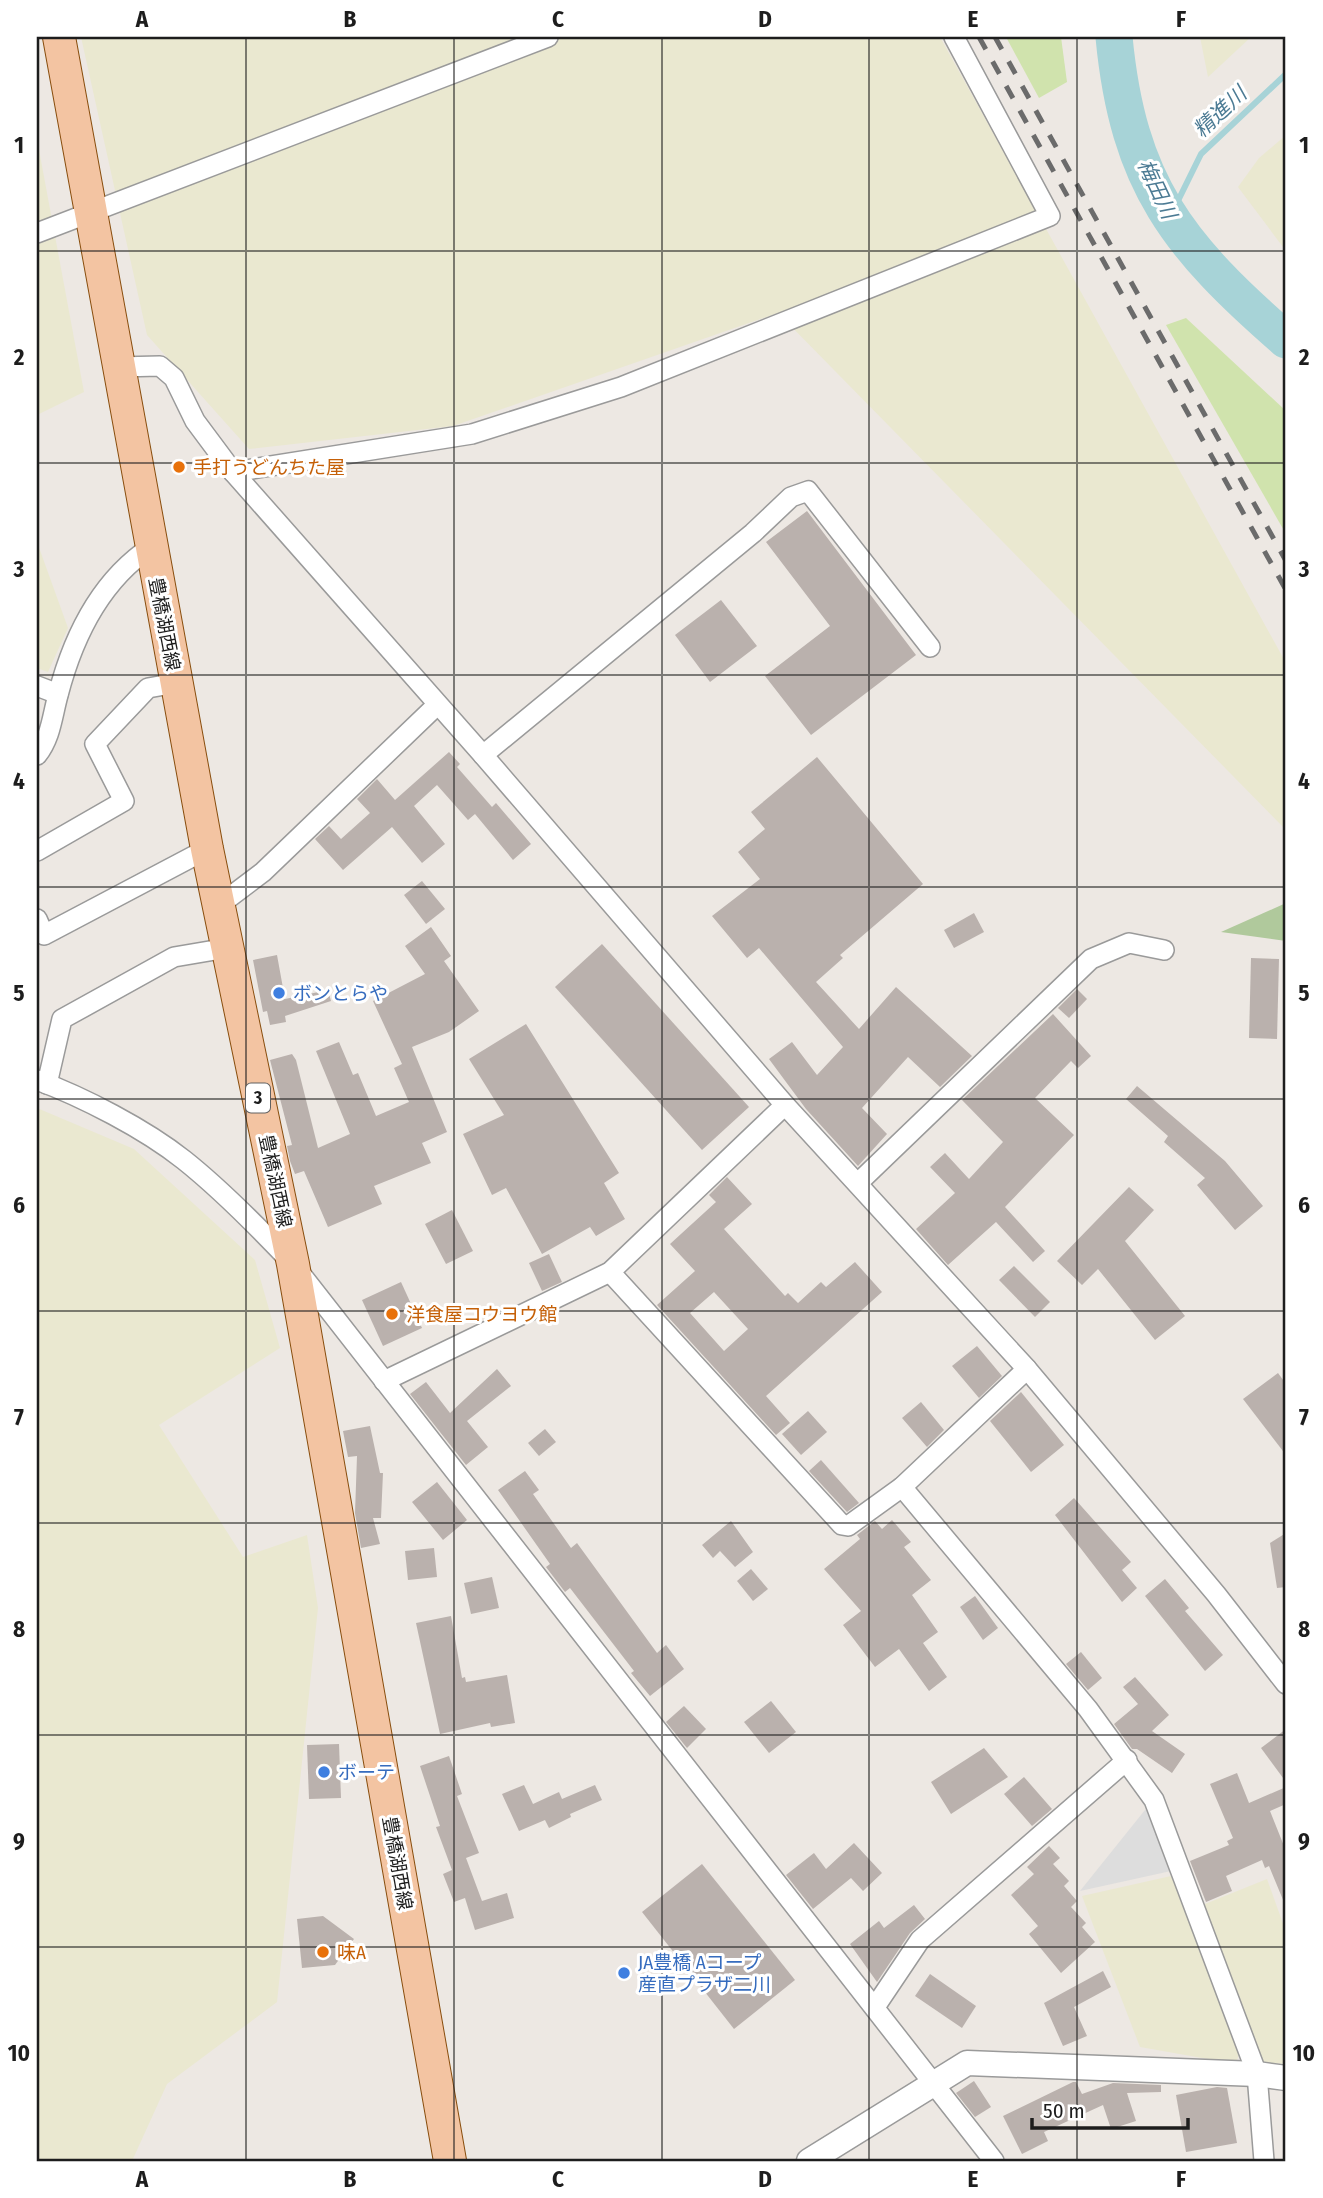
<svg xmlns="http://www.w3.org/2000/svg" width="1323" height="2198" font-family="'Fira Sans Condensed','Noto Sans JP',sans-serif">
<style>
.farmland{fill:#eae8d0}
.grass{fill:#d0e3ad}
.forest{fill:#b0c99c}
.parking{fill:#ddd}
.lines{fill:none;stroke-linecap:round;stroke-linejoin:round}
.stream{stroke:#a7d3d7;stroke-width:6}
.river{stroke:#a7d3d7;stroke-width:37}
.building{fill:#bab1ad;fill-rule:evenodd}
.minor-casing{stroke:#9a9a9a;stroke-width:22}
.tertiary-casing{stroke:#9a9a9a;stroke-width:27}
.primary-casing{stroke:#884d0d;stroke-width:34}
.minor{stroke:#fff;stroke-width:19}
.tertiary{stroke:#fff;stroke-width:24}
.primary{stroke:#f3c4a2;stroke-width:32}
.rail{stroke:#6b6b6b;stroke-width:5;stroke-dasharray:14 14;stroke-linecap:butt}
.grid{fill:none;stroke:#1d1d1d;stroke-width:2;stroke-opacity:0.55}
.food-dot{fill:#e8710a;stroke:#fff;stroke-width:2.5}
.shop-dot{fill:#3f7fe0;stroke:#fff;stroke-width:2.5}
.labels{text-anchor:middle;stroke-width:6;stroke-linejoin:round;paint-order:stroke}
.shield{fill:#fff;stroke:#616161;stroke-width:2}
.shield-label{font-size:18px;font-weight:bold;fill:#1d1d1d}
.food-label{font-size:19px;fill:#c56008;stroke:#fff;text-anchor:start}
.street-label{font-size:19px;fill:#1d1d1d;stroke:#fff}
.shop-label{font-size:19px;fill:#366cbe;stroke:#fff;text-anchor:start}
.water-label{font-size:21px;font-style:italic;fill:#4c7b94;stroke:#fff}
.neatline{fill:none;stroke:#1d1d1d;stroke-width:2.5}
.grid-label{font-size:23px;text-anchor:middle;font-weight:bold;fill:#1d1d1d}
</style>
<rect width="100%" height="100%" fill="#ede8e3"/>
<g class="farmland">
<polygon points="81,37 940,37 1286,663 1286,830 778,313 453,426 249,449 147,335"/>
<polygon points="1200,37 1251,37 1208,77"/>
<polygon points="1286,135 1286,251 1238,187 1259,158"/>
<polygon points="37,139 84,392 37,415"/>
<polygon points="37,542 68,628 48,672 37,668"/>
<polygon points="37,1108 134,1149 255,1260 280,1348 159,1425 243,1557 307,1535 318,1608 277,2002 167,2084 132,2161 37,2161"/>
<polygon points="1171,1876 1240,2050 1236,2064 1140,2047 1082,1896"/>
<polygon points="1267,1879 1286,1932 1286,2064 1257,2062 1200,1906"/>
</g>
<g class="grass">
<polygon points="1006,37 1061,37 1067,82 1039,98"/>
<polygon points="1186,318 1286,411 1286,534 1166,325"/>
</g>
<polygon class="forest" points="1286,903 1286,941 1221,932"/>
<polygon class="parking" points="1149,1805 1171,1871 1080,1891"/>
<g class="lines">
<polyline class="stream" points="1169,219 1201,154 1286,74"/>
<path class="river" d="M1114 37C1128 184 1178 246 1286 340"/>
</g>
<g class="building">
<polygon points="807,511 916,655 811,735 765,676 830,626 766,542"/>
<polygon points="721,600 757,646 710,682 675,635"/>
<polygon points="449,752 460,764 457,767 492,807 496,803 531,844 513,860 475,814 468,820 437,785 414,806 445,844 422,863 392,827 343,870 315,839 329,826 341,839 370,813 357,799 377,779 395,800"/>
<polygon points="817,757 923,884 840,955 843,958 816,982 859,1029 896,987 972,1056 940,1087 908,1057 862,1108 887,1134 858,1166 806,1109 769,1059 792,1042 817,1075 843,1047 759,948 747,958 712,916 760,879 738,852 765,829 751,812"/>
<polygon points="422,881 445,909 426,924 404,895"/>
<polygon points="974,913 984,932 954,948 944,930"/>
<polygon points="431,927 451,956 444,961 479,1011 449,1032 412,1047 447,1132 422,1143 431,1163 374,1186 382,1204 328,1227 304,1171 295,1174 290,1161 287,1146 292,1145 270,1060 292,1054 296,1060 318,1148 350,1134 316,1051 339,1042 353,1075 358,1073 376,1116 409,1102 394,1068 402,1064 373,1001 425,974 405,946"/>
<polygon points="602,944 749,1107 702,1150 555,987"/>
<polygon points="277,955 285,999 328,990 331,1001 285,1016 286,1022 270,1025 267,1011 263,1012 253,960"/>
<polygon points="1251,958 1279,959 1277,1039 1249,1038"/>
<polygon points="1077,989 1087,999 1069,1018 1058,1008"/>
<polygon points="1053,1014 1091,1056 1078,1068 1071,1061 1035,1098 1074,1135 1005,1207 1045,1251 1033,1262 996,1222 948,1265 916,1229 955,1193 930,1167 945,1153 969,1179 1003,1142 962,1100"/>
<polygon points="526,1024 619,1173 604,1183 625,1219 596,1236 590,1227 542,1254 506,1188 492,1195 463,1134 504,1115 469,1059"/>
<polygon points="1137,1086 1225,1161 1263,1206 1235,1230 1197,1185 1205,1178 1164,1142 1168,1136 1126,1099"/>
<path d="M727 1177 752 1204 724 1229 785 1296 788 1293 798 1303 821 1282 826 1287 855 1262 882 1292 766 1396 790 1423 776 1435 657 1305 695 1271 670 1244 716 1202 709 1195ZM714 1292 748 1329 724 1351 690 1313Z"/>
<polygon points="1129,1187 1154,1210 1125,1241 1185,1316 1155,1340 1098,1269 1082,1285 1057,1261"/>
<polygon points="452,1210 473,1251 446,1264 425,1224"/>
<polygon points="549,1254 562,1282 542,1291 529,1263"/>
<polygon points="1014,1266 1050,1302 1035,1317 999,1280"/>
<polygon points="401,1282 422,1328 383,1346 362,1300"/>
<polygon points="977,1346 1002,1376 979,1398 952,1366"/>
<polygon points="497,1369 511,1386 467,1421 488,1447 466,1465 410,1394 426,1382 450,1413"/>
<polygon points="1278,1373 1286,1384 1286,1455 1243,1399"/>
<polygon points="1021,1392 1064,1445 1031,1472 990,1421"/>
<polygon points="921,1402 944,1430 927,1447 902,1418"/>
<polygon points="808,1411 827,1432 801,1455 782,1434"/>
<polygon points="370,1426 380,1473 383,1473 381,1518 373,1518 380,1544 361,1548 355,1513 357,1456 348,1457 343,1431"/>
<polygon points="545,1429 556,1442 539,1456 528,1443"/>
<polygon points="821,1460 859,1503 847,1512 809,1471"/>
<polygon points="525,1471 539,1490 533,1494 571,1548 577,1543 657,1653 666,1645 684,1669 650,1696 631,1673 634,1671 570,1588 565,1592 546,1567 550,1564 498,1490"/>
<polygon points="437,1482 467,1520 443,1540 412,1502"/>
<polygon points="1074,1498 1131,1562 1122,1570 1137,1588 1122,1602 1055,1515"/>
<polygon points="892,1520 911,1542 904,1547 931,1580 912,1595 938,1632 923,1643 947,1677 929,1691 899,1649 875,1667 843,1625 861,1611 824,1569 860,1539 857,1535 875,1521 882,1529"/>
<polygon points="731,1521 753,1552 735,1567 720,1551 713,1558 702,1545"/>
<polygon points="1286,1533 1286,1587 1277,1588 1270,1543"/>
<polygon points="434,1548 437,1577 408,1580 405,1551"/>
<polygon points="751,1569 768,1589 753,1601 737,1581"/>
<polygon points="492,1577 499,1608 471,1614 464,1583"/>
<polygon points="1165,1579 1189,1608 1185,1611 1223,1655 1205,1671 1145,1596"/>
<polygon points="975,1596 998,1628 983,1640 960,1607"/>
<polygon points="451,1616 462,1678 465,1677 466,1682 507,1675 515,1723 491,1727 490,1723 440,1734 416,1623"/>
<polygon points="1081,1652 1102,1678 1088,1690 1066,1664"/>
<polygon points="1135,1677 1169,1715 1152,1731 1185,1754 1172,1773 1137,1749 1132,1749 1114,1724 1138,1704 1123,1687"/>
<polygon points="771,1701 796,1732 769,1753 744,1722"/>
<polygon points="684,1706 706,1729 687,1748 666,1722"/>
<polygon points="1286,1729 1286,1782 1261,1748"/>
<polygon points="339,1744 341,1798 309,1799 307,1745"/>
<polygon points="984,1748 1008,1777 951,1814 931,1782"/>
<polygon points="449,1756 462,1794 457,1796 479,1853 466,1858 482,1901 507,1893 514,1918 475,1930 465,1898 454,1902 443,1874 452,1870 436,1827 440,1826 420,1766"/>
<polygon points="1237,1773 1249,1803 1286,1787 1286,1804 1270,1811 1286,1851 1286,1907 1269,1866 1265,1868 1262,1860 1226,1876 1232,1891 1206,1902 1190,1861 1229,1845 1227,1841 1233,1838 1210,1784"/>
<polygon points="1024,1777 1052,1809 1032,1826 1004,1794"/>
<polygon points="524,1785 533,1804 559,1792 562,1799 595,1785 602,1800 570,1814 571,1817 549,1828 545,1820 519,1831 502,1794"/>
<polygon points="854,1843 882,1873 863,1891 851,1878 813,1909 786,1875 814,1853 826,1869"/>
<polygon points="1049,1846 1060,1858 1053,1864 1069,1881 1064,1886 1077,1901 1071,1907 1086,1923 1082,1927 1095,1942 1061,1973 1029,1934 1038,1926 1011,1895 1034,1874 1027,1867"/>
<polygon points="702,1864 795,1980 734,2029 642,1912"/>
<polygon points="914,1905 925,1919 910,1933 877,1982 850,1944 879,1921 884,1928"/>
<polygon points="323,1916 354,1939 335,1965 302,1968 297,1919"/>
<polygon points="1103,1971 1111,1987 1074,2007 1087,2036 1063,2046 1044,2003"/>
<polygon points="930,1974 976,2006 962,2028 915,1996"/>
<polygon points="974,2081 991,2107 975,2117 956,2093"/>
<polygon points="1073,2082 1076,2082 1082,2094 1113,2083 1161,2085 1161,2092 1127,2093 1136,2121 1111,2129 1103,2105 1044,2132 1048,2141 1022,2154 1003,2116"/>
<polygon points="1217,2087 1227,2088 1237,2143 1186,2152 1176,2095"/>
</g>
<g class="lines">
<defs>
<g id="minor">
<polyline points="37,233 548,37"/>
<polyline points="118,367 160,366 174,378 195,421 233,472 483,755 785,1105 1027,1369 1216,1594 1286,1684"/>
<polyline points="233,472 472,434 621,387 1050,216 954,37"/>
<polyline points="37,686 58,694"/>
<path d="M37 755C51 737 52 717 58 695 73 637 100 581 151 547"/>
<polyline points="483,755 753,533 791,497 808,491 930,647"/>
<polyline points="37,851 124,801 95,744 148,688 176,683"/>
<polyline points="218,906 263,872 437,705"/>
<polyline points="37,919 44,935 207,849"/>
<path d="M37 1080C83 1097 145 1129 184 1160 223 1191 259 1228 293 1264L994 2161"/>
<polyline points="47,1084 62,1019 174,957 227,948"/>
<polyline points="858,1183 1091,959 1129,943 1164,950"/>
<polyline points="610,1272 842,1525 848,1526 902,1487 1027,1369"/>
<polyline points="384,1381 610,1272 785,1105"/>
<polyline points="902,1487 1088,1709 1154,1800 1257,2074 1264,2161"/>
<polyline points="875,2007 920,1940 1127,1760"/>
</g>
<polyline id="tertiary" points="809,2161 967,2063 1257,2074 1286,2078"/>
<polyline id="primary" points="59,37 207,849 293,1264 450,2161"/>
</defs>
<use href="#minor" class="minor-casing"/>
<use href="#tertiary" class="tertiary-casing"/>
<use href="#primary" class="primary-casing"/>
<use href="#minor" class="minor"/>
<use href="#tertiary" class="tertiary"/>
<use href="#primary" class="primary"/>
<g class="rail">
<polyline points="979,37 1286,590"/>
<polyline points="995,37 1286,561"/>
</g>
</g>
<path class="grid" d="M246 37V2161M454 37V2161M662 37V2161M869 37V2161M1077 37V2161M37 251H1286M37 463H1286M37 675H1286M37 887H1286M37 1099H1286M37 1311H1286M37 1523H1286M37 1735H1286M37 1947H1286"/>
<g class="food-dot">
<circle cx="179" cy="467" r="7"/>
<circle cx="392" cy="1314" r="7"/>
<circle cx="323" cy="1952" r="7"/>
</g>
<g class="shop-dot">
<circle cx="279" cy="993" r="7"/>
<circle cx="324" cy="1772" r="7"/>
<circle cx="624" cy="1973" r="7"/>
</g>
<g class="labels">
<rect class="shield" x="246" y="1083.5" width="24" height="29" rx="5"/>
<g class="shield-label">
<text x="258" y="1104">3</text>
</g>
<g class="food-label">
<text x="193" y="474">手打うどんちた屋</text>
<text x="406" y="1321">洋食屋コウヨウ館</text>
<text x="337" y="1959">味A</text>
</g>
<g class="street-label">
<text transform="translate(165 624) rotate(79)" y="7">豊橋湖西線</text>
<text transform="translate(276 1181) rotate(78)" y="7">豊橋湖西線</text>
<text transform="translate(398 1863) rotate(80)" y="7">豊橋湖西線</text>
</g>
<g class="shop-label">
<text x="293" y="1000">ボンとらや</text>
<text x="338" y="1779">ボーテ</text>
<text x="638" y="1969">JA豊橋 Aコープ<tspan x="638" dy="22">産直プラザ二川</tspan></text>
</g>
<g class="water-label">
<text transform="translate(1220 112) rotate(-43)" y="7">精進川</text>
<text transform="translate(1157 189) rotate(65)" y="7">梅田川</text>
</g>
</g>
<rect width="1323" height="2198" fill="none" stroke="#ffffff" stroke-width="77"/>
<path d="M1032 2118v10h156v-10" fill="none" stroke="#1d1d1d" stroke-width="3.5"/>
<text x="1043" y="2118" font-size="21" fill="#1d1d1d" stroke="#ffffff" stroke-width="5" paint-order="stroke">50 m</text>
<rect x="38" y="38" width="1246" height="2122" class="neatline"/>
<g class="grid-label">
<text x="142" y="27">A</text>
<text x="350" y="27">B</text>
<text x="558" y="27">C</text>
<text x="765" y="27">D</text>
<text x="973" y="27">E</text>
<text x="1181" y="27">F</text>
<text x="19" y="153">1</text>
<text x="1304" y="153">1</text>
<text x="19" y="365">2</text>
<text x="1304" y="365">2</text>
<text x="19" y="577">3</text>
<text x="1304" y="577">3</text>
<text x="19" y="789">4</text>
<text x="1304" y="789">4</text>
<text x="19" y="1001">5</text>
<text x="1304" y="1001">5</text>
<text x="19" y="1213">6</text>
<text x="1304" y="1213">6</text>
<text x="19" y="1425">7</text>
<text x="1304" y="1425">7</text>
<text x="19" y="1637">8</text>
<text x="1304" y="1637">8</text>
<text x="19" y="1849">9</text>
<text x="1304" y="1849">9</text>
<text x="19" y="2061">10</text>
<text x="1304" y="2061">10</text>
<text x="142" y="2187">A</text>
<text x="350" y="2187">B</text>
<text x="558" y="2187">C</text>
<text x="765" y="2187">D</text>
<text x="973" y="2187">E</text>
<text x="1181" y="2187">F</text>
</g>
</svg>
